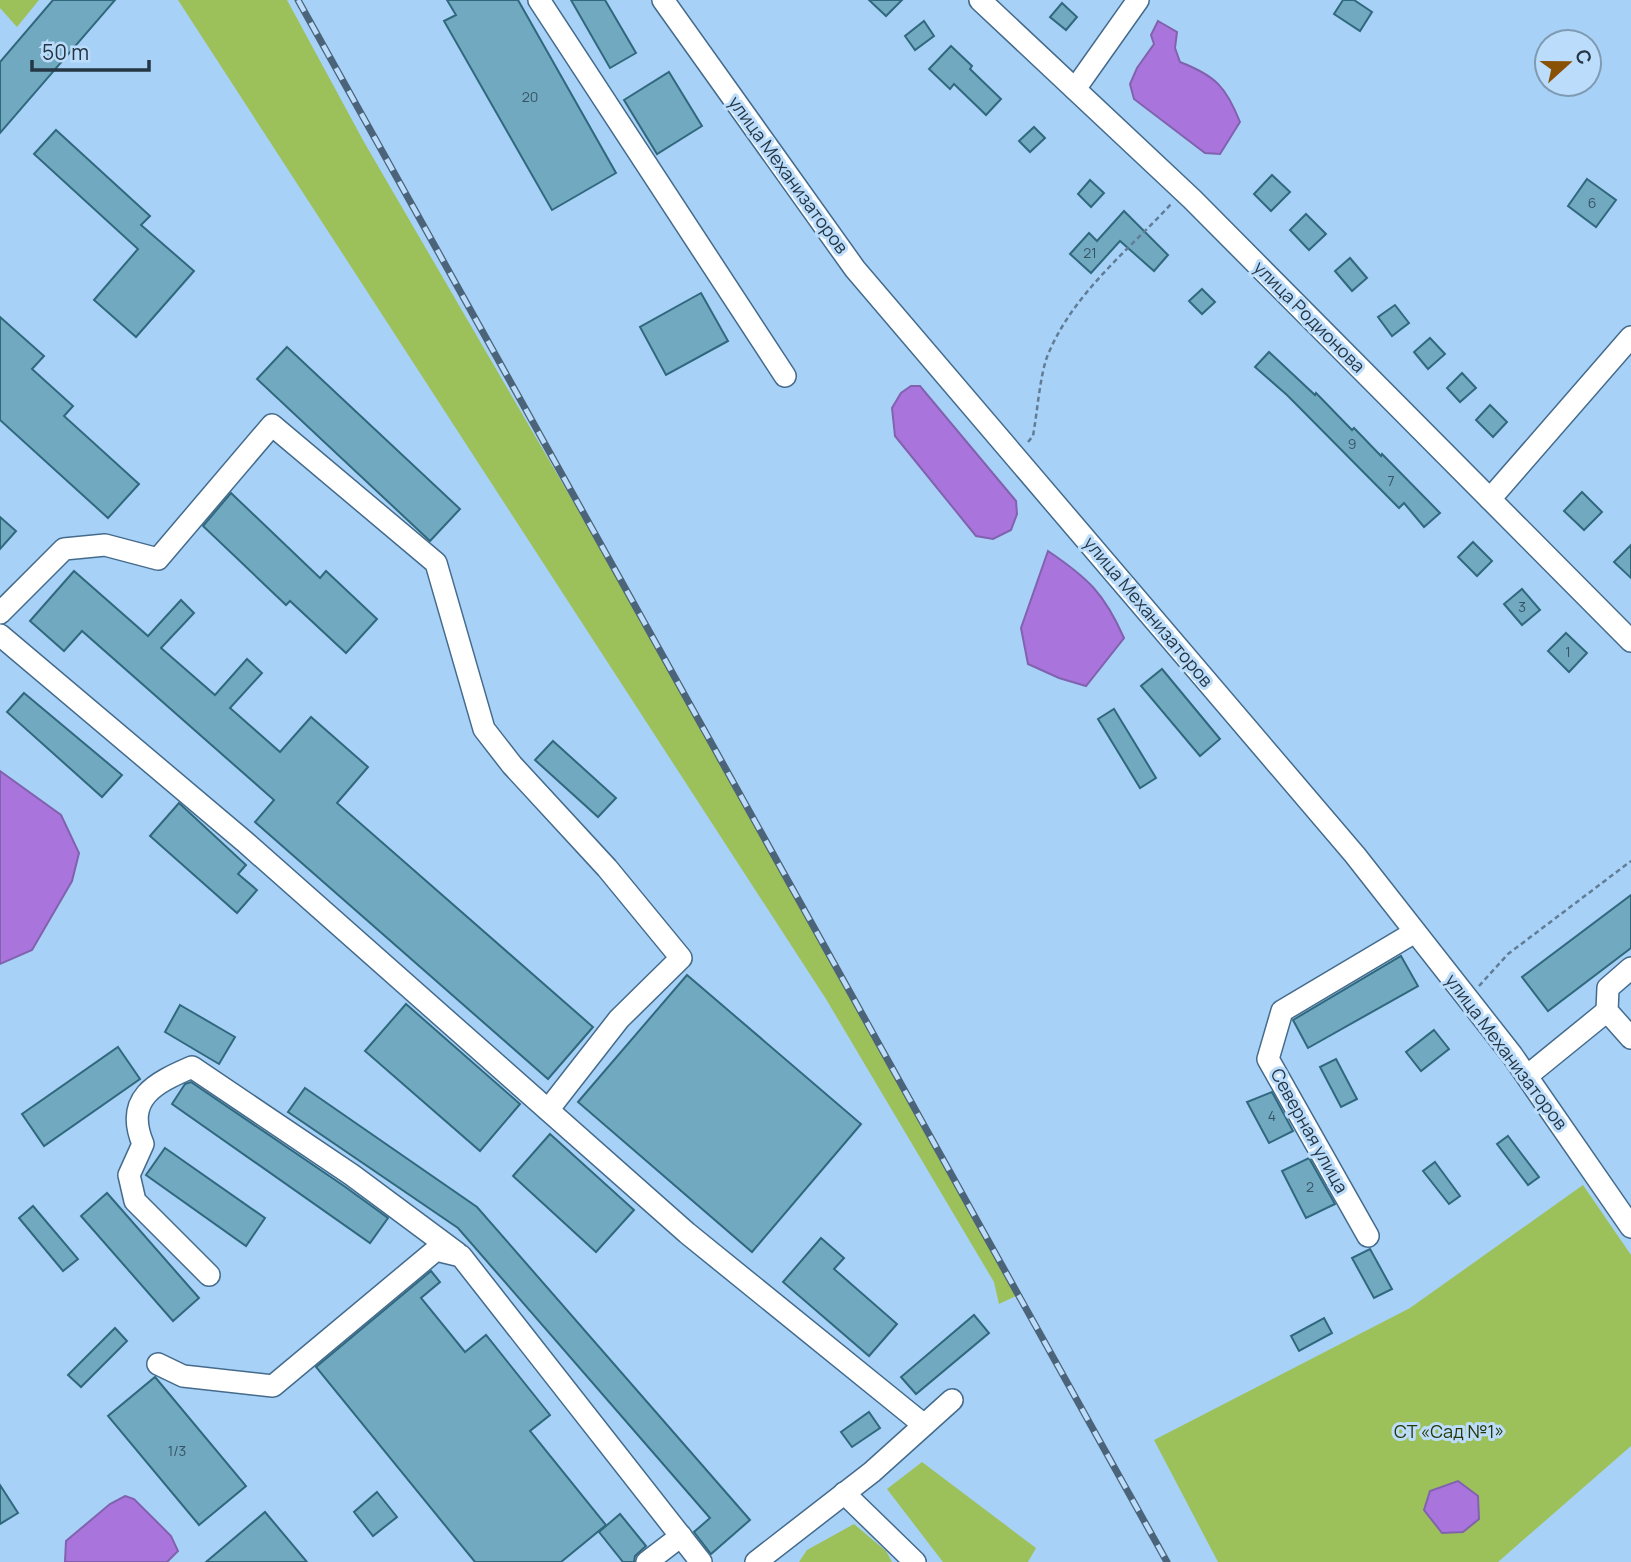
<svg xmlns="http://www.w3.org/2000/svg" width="1631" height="1562" font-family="Manrope,sans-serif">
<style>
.green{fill:#9dc15a}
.water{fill:#a975dd;stroke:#8162af;stroke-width:2}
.building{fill:#71a9c1;stroke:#30697e;stroke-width:2}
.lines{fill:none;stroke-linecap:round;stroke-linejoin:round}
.minor-casing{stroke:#446b8c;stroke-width:24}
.path{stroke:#617d96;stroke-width:2.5;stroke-dasharray:5 3.5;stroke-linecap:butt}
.minor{stroke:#fff;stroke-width:21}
.rail-casing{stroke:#4c6479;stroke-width:7}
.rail{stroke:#bbddfb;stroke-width:4.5;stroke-dasharray:13;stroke-linecap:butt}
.labels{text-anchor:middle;stroke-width:6;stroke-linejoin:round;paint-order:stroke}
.number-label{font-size:14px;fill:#385363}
.street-label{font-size:18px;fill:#253644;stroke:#bbddfb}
.park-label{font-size:18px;fill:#283704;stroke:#bbddfb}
</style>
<rect width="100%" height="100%" fill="#a7d1f6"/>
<g class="green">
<polygon points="0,0 39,0 17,27 0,8"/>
<polygon points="178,0 287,0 364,142 649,632 1016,1296 999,1304 994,1282 826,999"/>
<polygon points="1583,1185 1631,1255 1631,1446 1498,1562 1218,1562 1154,1440 1410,1308"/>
<polygon points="922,1462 1036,1548 1028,1562 943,1562 887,1489"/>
<polygon points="854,1524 886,1551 892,1562 799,1562 807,1550"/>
</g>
<g class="water">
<path d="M1158 21 1177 32 1175 48 1180 62C1216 76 1226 87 1240 122L1220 154 1205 153 1134 99 1130 84 1137 68 1154 44 1151 35Z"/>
<polygon points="911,386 920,386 1016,501 1017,514 1011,530 993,539 976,536 895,436 892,408 901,393"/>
<path d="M1048 551C1088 578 1104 593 1124 638L1086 686 1059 678 1028 664 1021 628Z"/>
<polygon points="0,771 61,815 79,853 72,881 32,950 0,964"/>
<polygon points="1458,1481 1478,1496 1479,1519 1463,1532 1442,1533 1424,1510 1430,1491"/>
<polygon points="125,1496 134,1499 171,1536 178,1551 167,1562 65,1562 66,1541 110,1504"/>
</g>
<g class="building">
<polygon points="53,0 115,0 0,133 0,62"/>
<polygon points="447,0 518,0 616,173 552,210 444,21 456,15"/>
<polygon points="571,0 605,0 636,53 610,68"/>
<polygon points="869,0 902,0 886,16"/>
<polygon points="1343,0 1354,0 1372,12 1360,31 1334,14"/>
<polygon points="1062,3 1077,17 1066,30 1050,17"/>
<polygon points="924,21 934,36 915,50 905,36"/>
<polygon points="951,46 972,66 970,69 1001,99 986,115 954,84 950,89 929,69"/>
<polygon points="669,72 702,126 657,154 624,100"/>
<polygon points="1034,127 1045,138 1030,152 1019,141"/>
<polygon points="56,130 150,216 141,225 194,271 136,337 94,300 138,249 34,154"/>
<polygon points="1272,175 1290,192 1271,211 1254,194"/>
<polygon points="1587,179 1616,200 1596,227 1568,206"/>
<polygon points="1090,180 1104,193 1091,207 1078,194"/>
<polygon points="1124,211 1168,255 1154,271 1120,241 1091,273 1070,254 1089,233 1097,241"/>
<polygon points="1306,214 1326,234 1309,250 1290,230"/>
<polygon points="1350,258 1367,278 1352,291 1335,271"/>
<polygon points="1202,289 1215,302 1202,314 1189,301"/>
<polygon points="701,293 728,341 666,375 640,327"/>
<polygon points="1395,305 1409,323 1392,336 1378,317"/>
<polygon points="0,317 44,356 32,369 73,406 64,416 139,484 108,518 0,420"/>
<polygon points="1430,338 1445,354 1428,369 1414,352"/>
<polygon points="287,347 460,509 430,541 257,379"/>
<polygon points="1269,352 1315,395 1316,393 1352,430 1354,428 1381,456 1382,454 1440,513 1424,527 1404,503 1399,508 1287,395 1255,367"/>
<polygon points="1462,373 1476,388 1460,402 1447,388"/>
<polygon points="1490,405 1507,422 1493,437 1476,420"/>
<polygon points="1582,492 1602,512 1584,530 1564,511"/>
<polygon points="231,493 320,578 326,571 377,619 346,653 290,601 286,605 203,526"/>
<polygon points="0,517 16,531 0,549"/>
<polygon points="1473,542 1492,561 1477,576 1458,557"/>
<polygon points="1631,545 1631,578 1614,562"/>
<polygon points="74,571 148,636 181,600 194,613 161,648 215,695 247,659 262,673 230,708 280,752 311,717 368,767 337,803 593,1027 548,1079 255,822 274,800 82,631 64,651 30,621"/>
<polygon points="1522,589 1540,610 1522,625 1504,604"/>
<polygon points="1566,633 1587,653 1569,672 1548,651"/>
<polygon points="1162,669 1220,739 1200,756 1141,686"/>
<polygon points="24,693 122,775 102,797 7,712"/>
<polygon points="1114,709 1156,778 1140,788 1098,719"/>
<polygon points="553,741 616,798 598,817 535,760"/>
<polygon points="179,803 246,865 238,874 257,890 237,913 150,836"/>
<polygon points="1631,895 1631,948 1548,1011 1522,977"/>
<polygon points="1401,956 1418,986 1308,1048 1293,1020"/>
<polygon points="687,975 861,1124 752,1252 578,1102"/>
<polygon points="406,1004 520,1104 480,1151 365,1051"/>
<polygon points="180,1005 235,1037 219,1064 165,1032"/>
<polygon points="1434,1030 1449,1049 1421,1071 1406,1052"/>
<polygon points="118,1047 140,1079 44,1146 22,1114"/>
<polygon points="1336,1059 1357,1099 1341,1107 1320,1067"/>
<polygon points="191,1082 344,1186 388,1218 370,1243 172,1104 185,1084"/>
<polygon points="305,1088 477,1207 750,1520 711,1554 694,1532 710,1518 458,1228 288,1112"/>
<polygon points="1272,1092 1293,1131 1269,1143 1247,1102"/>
<polygon points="550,1134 634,1210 596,1252 513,1176"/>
<polygon points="1508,1136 1539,1177 1528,1185 1497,1144"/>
<polygon points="165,1148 265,1218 246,1246 146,1175"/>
<polygon points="1309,1158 1335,1204 1306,1218 1282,1171"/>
<polygon points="1435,1162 1460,1196 1449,1204 1423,1171"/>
<polygon points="107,1193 199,1298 173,1321 81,1216"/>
<polygon points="33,1206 78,1259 63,1271 19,1218"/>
<polygon points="821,1238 844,1258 834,1269 897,1324 869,1356 783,1282"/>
<polygon points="1370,1249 1392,1289 1374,1298 1352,1258"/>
<polygon points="431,1271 440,1282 421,1298 465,1352 486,1335 550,1415 530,1431 606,1525 561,1562 475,1562 316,1367"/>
<polygon points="974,1315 989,1333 916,1394 901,1377"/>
<polygon points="1324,1318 1332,1333 1299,1351 1291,1336"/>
<polygon points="115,1328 127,1341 81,1387 68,1375"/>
<polygon points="155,1377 246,1486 199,1525 108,1416"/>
<polygon points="869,1412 880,1428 852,1447 841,1432"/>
<polygon points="0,1485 18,1513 0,1524"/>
<polygon points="377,1492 397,1517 373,1536 354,1512"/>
<polygon points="265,1512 307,1562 206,1562"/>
<polygon points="620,1514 646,1546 635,1556 634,1562 623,1562 599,1532"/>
</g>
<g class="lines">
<defs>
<g id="minor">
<polyline points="539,0 785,376"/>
<polyline points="663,0 855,269 1355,855 1512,1055 1631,1227"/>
<polyline points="980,0 1192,199 1631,641"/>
<polyline points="1075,89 1138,0"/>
<polyline points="1490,499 1631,337"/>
<polyline points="0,613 64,549 105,545 158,559 272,425 436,563 484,729 512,765 607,868 681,958 619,1019 548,1110"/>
<polyline points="0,635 244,841 687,1233 924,1425"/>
<polyline points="1631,968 1608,988 1607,1011 1631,1038"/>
<polyline points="1527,1076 1607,1011"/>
<polyline points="1368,1236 1268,1059 1282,1011 1415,932"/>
<path d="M209 1275 135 1201 129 1175 143 1144C124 1098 155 1083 192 1067L352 1175 457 1253"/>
<polyline points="158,1364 183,1376 273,1386 436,1250 461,1256 701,1562"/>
<polyline points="844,1493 915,1562"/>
<polyline points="647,1562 681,1536"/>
<polyline points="756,1562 872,1472 952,1400"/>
</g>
</defs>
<use href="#minor" class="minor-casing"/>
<g class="path">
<path d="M1028 442 1033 436C1037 414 1040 376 1047 357 1072 294 1128 251 1172 203"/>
<polyline points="1479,986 1508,954 1631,861"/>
</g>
<use href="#minor" class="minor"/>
<defs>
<polyline id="rail" points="298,0 1167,1562"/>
</defs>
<use href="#rail" class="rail-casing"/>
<use href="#rail" class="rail"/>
</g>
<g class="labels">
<g class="number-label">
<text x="530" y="102">20</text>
<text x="1592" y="208">6</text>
<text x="1090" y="258">21</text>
<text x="1352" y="449">9</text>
<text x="1391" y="486">7</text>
<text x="1522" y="612">3</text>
<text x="1568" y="657">1</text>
<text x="1272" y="1121">4</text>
<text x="1310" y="1192">2</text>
<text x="177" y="1456">1/3</text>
</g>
<g class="street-label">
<text transform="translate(788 175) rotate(54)" y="6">улица Механизаторов</text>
<text transform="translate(1309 317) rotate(45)" y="6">улица Родионова</text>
<text transform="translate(1148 612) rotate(50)" y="6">улица Механизаторов</text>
<text transform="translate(1506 1052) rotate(53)" y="6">улица Механизаторов</text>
<text transform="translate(1309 1131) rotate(61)" y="6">Северная улица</text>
</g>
<g class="park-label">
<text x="1449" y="1438">СТ «Сад №1»</text>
</g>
</g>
<g transform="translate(1568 63) rotate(69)"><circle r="33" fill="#bbddfb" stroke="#7f9ab2" stroke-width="2"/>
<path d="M0-5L12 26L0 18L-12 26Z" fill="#895104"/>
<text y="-10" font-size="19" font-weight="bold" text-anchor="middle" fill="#253644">С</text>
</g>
<path d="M32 60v10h117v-10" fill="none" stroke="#253644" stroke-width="3.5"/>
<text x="42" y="60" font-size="21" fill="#253644" stroke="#bbddfb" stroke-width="5" paint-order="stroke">50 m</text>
</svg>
